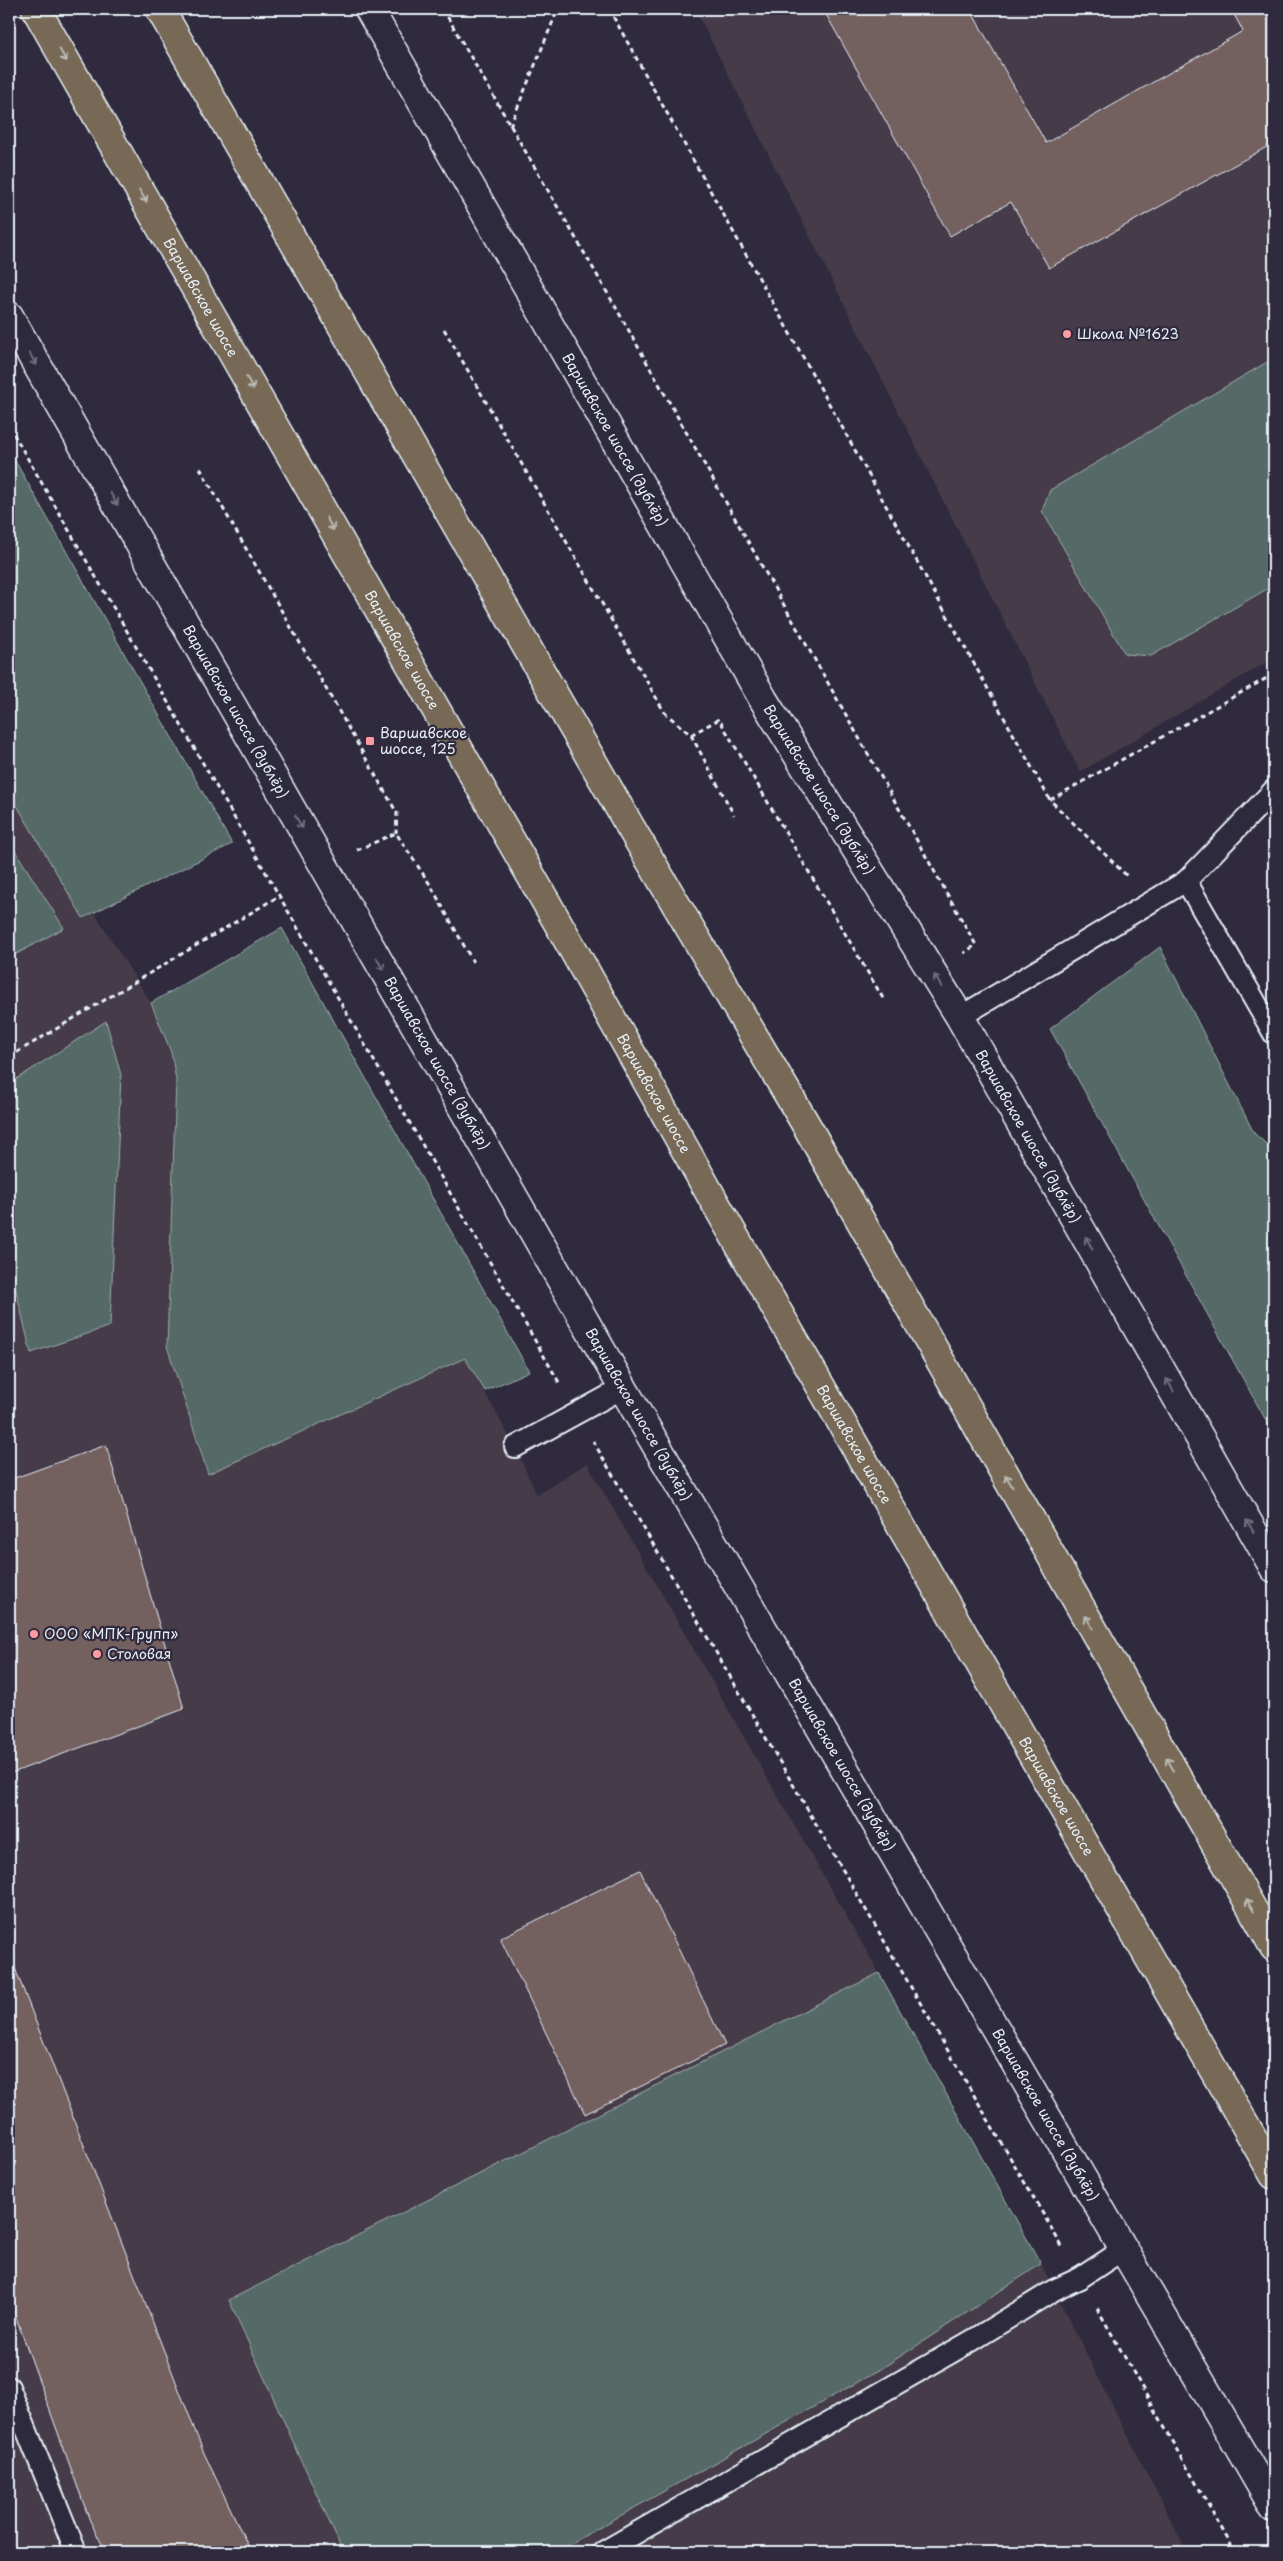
<svg xmlns="http://www.w3.org/2000/svg" width="1283" height="2561" font-family="'Playpen Sans',sans-serif">
<style>
.built{fill:#443a48}
.green{fill:#556b66;stroke:#9eaeaf}
.building{fill:#746161;stroke:#e8f1f8}
.lines{fill:none;stroke-linecap:round;stroke-linejoin:round}
.lane-casing{stroke:#e8f1f8;stroke-width:24}
.secondary-casing{stroke:#e8f1f8;stroke-width:31}
.primary-casing{stroke:#e8f1f8;stroke-width:31}
.path{stroke:#e8f1f8;stroke-width:3;stroke-dasharray:5 4;stroke-linecap:butt}
.lane{stroke:#2f2a3d;stroke-width:20}
.secondary{stroke:#2f2a3d;stroke-width:28}
.primary{stroke:#776954;stroke-width:28}
.oneway{stroke:#bbbbb6}
.oneway2{stroke:#70707e}
.poi-dot{fill:#ff9aa2;stroke:#2f2a3d;stroke-width:2}
.labels{text-anchor:middle;stroke-width:4.5;stroke-linejoin:round;paint-order:stroke}
.street-label{font-size:14px;fill:#e8f1f8;stroke:#2f2a3d}
.poi-label{font-size:14px;fill:#e8f1f8;stroke:#2f2a3d;text-anchor:start}
</style>
<rect width="100%" height="100%" fill="#2f2a3d"/>
<filter id="ink" filterUnits="userSpaceOnUse"><feTurbulence type="fractalNoise" baseFrequency=".02" numOctaves="2"/><feDisplacementMap in="SourceGraphic" scale="10" xChannelSelector="R" yChannelSelector="G"/><feConvolveMatrix kernelMatrix="1 2 1 2 8 2 1 2 1" color-interpolation-filters="sRGB"/></filter>
<g filter="url(#ink)">
<g class="built">
<polygon points="695,9 1274,9 1274,658 1080,772"/>
<polygon points="9,776 151,1003 171,1052 176,1080 167,1346 208,1474 466,1358 515,1447 537,1495 587,1463 879,1973 1041,2264 1187,2552 9,2552"/>
</g>
<g class="green">
<polygon points="1274,358 1274,585 1151,656 1125,654 1042,511 1050,490"/>
<polygon points="9,450 232,844 83,918 9,792"/>
<polygon points="9,841 64,928 9,958"/>
<polygon points="282,928 529,1371 485,1391 465,1358 208,1474 167,1346 176,1080 171,1052 151,1003"/>
<polygon points="1160,947 1254,1133 1274,1151 1274,1435 1050,1029"/>
<polygon points="106,1021 121,1075 110,1326 31,1353 9,1261 9,1084"/>
<polygon points="879,1973 1041,2264 881,2369 556,2552 343,2552 229,2300"/>
</g>
<g class="building">
<polygon points="823,9 970,9 1046,143 1243,31 1231,9 1274,9 1274,143 1049,268 1011,202 950,236"/>
<polygon points="106,1445 184,1709 9,1774 9,1480"/>
<polygon points="640,1870 725,2045 585,2114 500,1938"/>
<polygon points="9,1953 203,2451 251,2552 106,2552 90,2521 9,2298"/>
</g>
<g class="lines">
<defs>
<g id="lane">
<polyline points="1186,881 1274,1034"/>
<polyline points="960,1017 1186,881 1274,790"/>
<polyline points="515,1447 623,1388"/>
<polyline points="9,2387 76,2552"/>
<polyline points="603,2552 973,2340 1054,2290 1080,2278 1124,2249"/>
</g>
<g id="secondary">
<path id="s1" d="M369 9 763 699 960 1017 1274 1568"/>
<path id="s2" d="M9 316 623 1388 1274 2508"/>
</g>
<g id="primary">
<path id="s3" d="M36 9 570 944 713 1199 1274 2175"/>
<polyline points="160,9 628,823 805,1123 1274,1947"/>
</g>
</defs>
<use href="#lane" class="lane-casing"/>
<use href="#secondary" class="secondary-casing"/>
<use href="#primary" class="primary-casing"/>
<g class="path">
<polyline points="443,9 615,306 976,945 964,953"/>
<polyline points="609,9 1050,800 1129,878"/>
<polyline points="510,126 558,9"/>
<polyline points="444,329 665,713 691,735 734,815"/>
<polyline points="9,426 560,1384"/>
<polyline points="200,468 397,813 396,833"/>
<polyline points="691,735 719,719 884,1000"/>
<polyline points="1050,800 1274,674"/>
<polyline points="357,850 396,833 431,886 473,962"/>
<polyline points="9,1057 279,896"/>
<polyline points="593,1441 1064,2250"/>
<polyline points="1097,2308 1235,2552"/>
</g>
<use href="#lane" class="lane"/>
<use href="#secondary" class="secondary"/>
<use href="#primary" class="primary"/>
</g>
<defs><path id="oneway-shaft" d="M-6 0H5M1.5-3L5.5 0L1.5 3" fill="none" stroke-width="1.6" stroke-linecap="round" stroke-linejoin="round" transform="scale(1.25)"/></defs>
<g class="oneway">
<use href="#oneway-shaft" transform="translate(63 55) rotate(60)"/>
<use href="#oneway-shaft" transform="translate(143 196) rotate(60)"/>
<use href="#oneway-shaft" transform="translate(250 383) rotate(60)"/>
<use href="#oneway-shaft" transform="translate(330 524) rotate(60)"/>
<use href="#oneway-shaft" transform="translate(1009 1481) rotate(-120)"/>
<use href="#oneway-shaft" transform="translate(1089 1622) rotate(-120)"/>
<use href="#oneway-shaft" transform="translate(1170 1764) rotate(-120)"/>
<use href="#oneway-shaft" transform="translate(1250 1905) rotate(-120)"/>
</g>
<g class="oneway2">
<use href="#oneway-shaft" transform="translate(33 359) rotate(60)"/>
<use href="#oneway-shaft" transform="translate(114 499) rotate(60)"/>
<use href="#oneway-shaft" transform="translate(299 822) rotate(60)"/>
<use href="#oneway-shaft" transform="translate(380 964) rotate(60)"/>
<use href="#oneway-shaft" transform="translate(938 981) rotate(-122)"/>
<use href="#oneway-shaft" transform="translate(1089 1243) rotate(-120)"/>
<use href="#oneway-shaft" transform="translate(1170 1385) rotate(-120)"/>
<use href="#oneway-shaft" transform="translate(1250 1526) rotate(-120)"/>
</g>
</g>
<g class="poi-dot">
<circle cx="1067" cy="334" r="5"/>
<rect x="365" y="736" width="10" height="10" rx="2.5"/>
<circle cx="34" cy="1634" r="5"/>
<circle cx="97" cy="1654" r="5"/>
</g>
<g class="labels">
<g class="street-label">
<text dy="5" stroke="none"><textPath href="#s3" startOffset="332">Варшавское шоссе</textPath></text>
<text dy="5" stroke="none"><textPath href="#s1" startOffset="496">Варшавское шоссе (дублёр)</textPath></text>
<text dy="5" stroke="none"><textPath href="#s3" startOffset="738">Варшавское шоссе</textPath></text>
<text dy="5" stroke="none"><textPath href="#s2" startOffset="456">Варшавское шоссе (дублёр)</textPath></text>
<text dy="5" stroke="none"><textPath href="#s1" startOffset="901">Варшавское шоссе (дублёр)</textPath></text>
<text dy="5" stroke="none"><textPath href="#s2" startOffset="861">Варшавское шоссе (дублёр)</textPath></text>
<text dy="5" stroke="none"><textPath href="#s3" startOffset="1248">Варшавское шоссе</textPath></text>
<text dy="5" stroke="none"><textPath href="#s1" startOffset="1306">Варшавское шоссе (дублёр)</textPath></text>
<text dy="5" stroke="none"><textPath href="#s2" startOffset="1266">Варшавское шоссе (дублёр)</textPath></text>
<text dy="5" stroke="none"><textPath href="#s3" startOffset="1652">Варшавское шоссе</textPath></text>
<text dy="5" stroke="none"><textPath href="#s2" startOffset="1671">Варшавское шоссе (дублёр)</textPath></text>
<text dy="5" stroke="none"><textPath href="#s3" startOffset="2058">Варшавское шоссе</textPath></text>
<text dy="5" stroke="none"><textPath href="#s2" startOffset="2076">Варшавское шоссе (дублёр)</textPath></text>
</g>
<g class="poi-label">
<text x="1077" y="339">Школа №1623</text>
<text x="380" y="738">Варшавское<tspan x="380" dy="16">шоссе, 125</tspan></text>
<text x="44" y="1639">ООО «МПК-Групп»</text>
<text x="107" y="1659">Столовая</text>
</g>
</g>
<rect width="1283" height="2561" fill="none" stroke="#2f2a3d" stroke-width="30"/>
<rect x="15" y="15" width="1253" height="2531" fill="none" stroke="#e8f1f8" stroke-width="2" filter="url(#ink)"/>
</svg>
